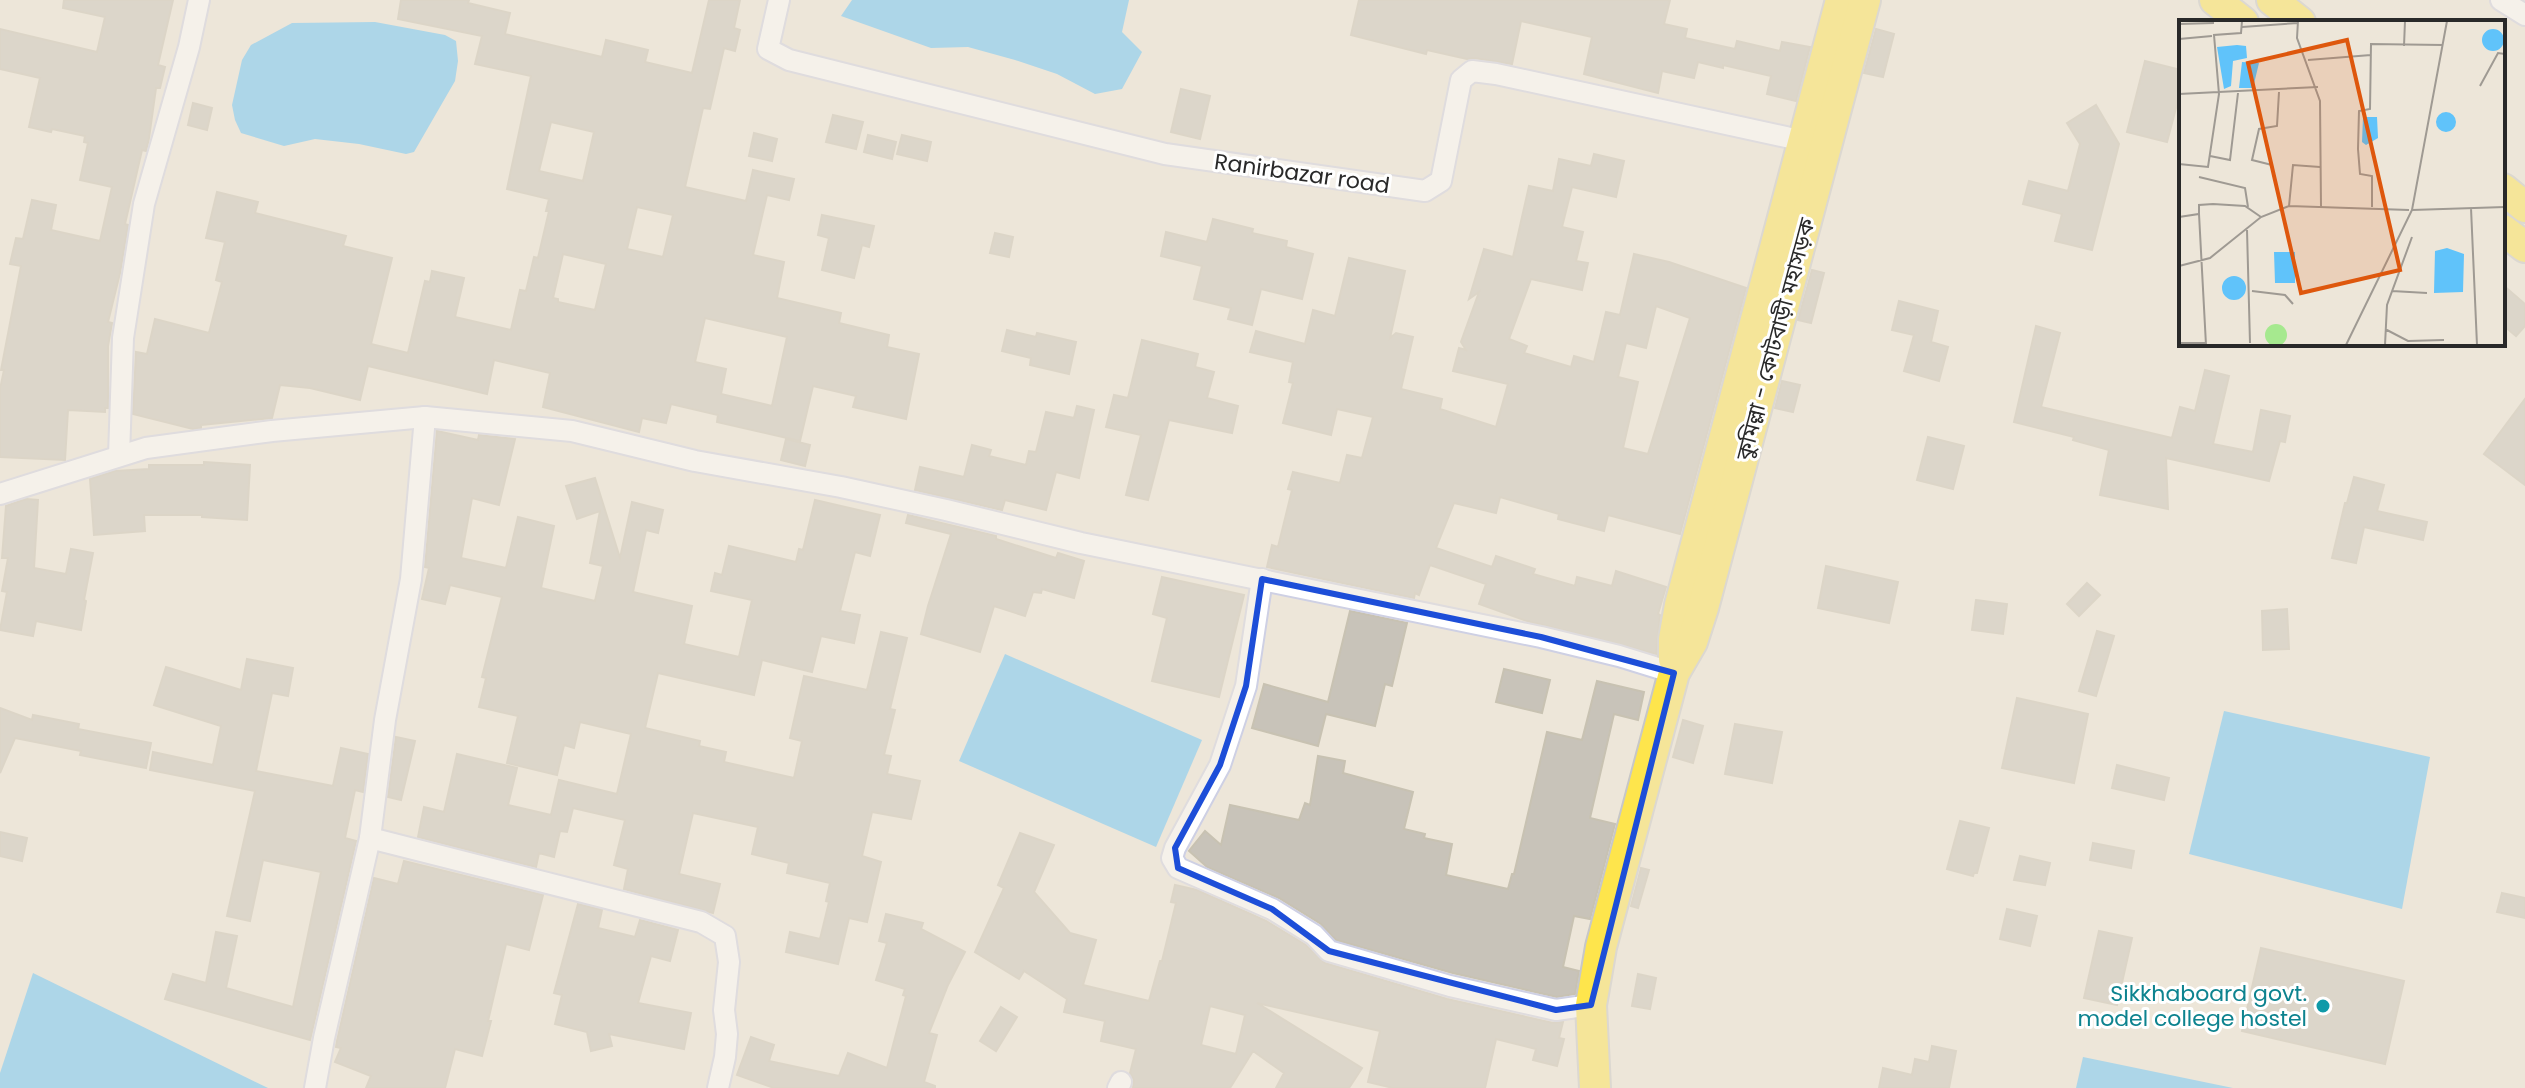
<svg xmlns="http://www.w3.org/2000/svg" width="2525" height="1088" font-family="Poppins,'Noto Sans Bengali',sans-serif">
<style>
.water{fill:#60c3fa}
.building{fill:#c8c3b9;stroke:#c8c2b2;stroke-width:2;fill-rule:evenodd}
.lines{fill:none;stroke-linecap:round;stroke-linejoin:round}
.street-casing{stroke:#ced0e4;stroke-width:24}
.primary-casing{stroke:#c7c7c7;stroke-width:34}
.street{stroke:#fff;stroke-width:20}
.primary{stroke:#fee54c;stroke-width:30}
.marked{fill:none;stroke:#1d4ed8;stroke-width:6;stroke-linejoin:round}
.culture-dot{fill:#0f9aa8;stroke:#fff;stroke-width:3}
.labels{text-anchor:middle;stroke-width:6;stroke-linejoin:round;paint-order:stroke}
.street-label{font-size:22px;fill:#292929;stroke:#fff}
.culture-label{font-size:22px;fill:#0d838f;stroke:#fff;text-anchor:end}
.inset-road{fill:none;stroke:#9f9a93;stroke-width:2}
.view{fill:#de570d;fill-opacity:0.15;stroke:#de570d;stroke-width:4}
.inset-edge{fill:none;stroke:#292929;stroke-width:4}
</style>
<rect width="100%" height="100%" fill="#ede6d9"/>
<g class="water">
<polygon points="852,0 1129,0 1122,32 1142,52 1122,89 1095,94 1057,74 1015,60 968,47 931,48 841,16"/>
<polygon points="375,22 445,35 456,41 458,61 455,81 414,152 406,154 359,144 315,139 284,146 241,133 235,120 232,105 242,60 251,45 292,23"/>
<polygon points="1005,654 1202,740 1156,847 959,761"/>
<polygon points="2224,711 2430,757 2402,909 2189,854"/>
<polygon points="33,973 268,1088 0,1088 0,1073"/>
<polygon points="2083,1057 2233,1088 2076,1088"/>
</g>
<g class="building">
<polygon points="64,0 173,0 158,65 165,67 160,88 156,88 149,138 146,151 142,150 125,224 128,225 120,273 108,322 112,323 108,346 108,408 105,408 105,412 68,410 65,460 0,457 0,389 4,370 1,370 21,266 10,264 16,238 23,239 32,200 56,205 51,230 100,241 112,187 80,180 88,143 84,142 85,136 52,129 51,132 29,127 40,78 0,69 0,29 97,52 105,17 63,8"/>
<path d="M401 0H469L468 3 510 13 505 34 602 57 606 40 648 50 645 62 692 73 709 0H740L734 28 740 30 735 51 724 48 710 109 703 108 685 187 746 201 753 170 794 179 789 200 767 195 753 255 784 262 777 298 841 313 839 323 889 335 887 347 919 354 906 419 853 407 856 396 813 386 800 441 717 422 718 415 671 404 666 423 642 418 639 432 543 407 550 373 494 360 487 394 368 366 360 400 310 388 280 385 272 418 201 425V428L193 429 133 414 136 352 147 354 155 319 209 333 222 282 216 280 225 242 206 238 217 192 258 202 255 213 346 236 343 246 392 258 371 344 408 353 425 281 430 282 432 271 464 278 455 317 511 330 520 290 526 291 534 257 538 258 549 211H546L549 199 507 189 531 76 475 64 482 36 398 19ZM551 122 594 132 583 181 539 171ZM637 207 673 215 663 257 627 249ZM563 254 606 264 595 310 558 302V299L553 298ZM705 318 787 337 772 406 721 394 726 369 695 362Z"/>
<polygon points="1359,0 1670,0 1664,24 1687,29 1685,38 1735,49 1737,41 1780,51 1782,42 1810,47 1796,101 1767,94 1771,76 1723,65 1723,68 1698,62 1694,78 1662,71 1658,93 1584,74 1592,37 1521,21 1512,64 1474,58 1467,59 1427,50 1426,54 1351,35"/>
<polygon points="1876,29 1894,34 1883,77 1864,73"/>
<polygon points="2145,61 2181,70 2181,89 2167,142 2127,132"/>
<polygon points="1181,89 1210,96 1200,139 1171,132"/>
<polygon points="193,103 212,108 207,130 188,125"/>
<polygon points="2096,105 2119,144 2092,250 2055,241 2062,214 2023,204 2029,181 2068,191 2080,144 2067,123"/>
<polygon points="833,115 863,122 856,149 826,142"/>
<polygon points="754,133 777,139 772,161 749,156"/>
<polygon points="868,135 896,142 892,159 864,152"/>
<polygon points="902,135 931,142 927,161 897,154"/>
<path d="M1594 154 1624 161 1616 197 1572 187 1562 227 1583 232 1576 261 1588 263 1582 290 1531 279 1509 339 1527 346 1524 353 1571 367 1574 356 1594 362 1606 312 1620 315 1634 254 1669 262 1746 288 1680 534 1608 515 1604 531 1558 519 1559 514 1500 497 1496 513 1454 503 1436 548 1492 567 1496 556 1535 569 1533 574 1575 586 1577 577 1612 586 1616 571 1666 587 1658 614 1660 615 1656 654 1527 621 1479 604 1486 584 1430 565 1419 595 1415 593 1414 598 1267 567 1272 545 1278 547 1292 490 1288 489 1293 472 1340 483 1347 455 1362 458 1373 417 1337 409 1331 435 1283 423 1293 383 1289 382 1293 362 1250 352 1256 331 1305 344 1313 310 1335 316 1349 258 1405 271 1390 338 1396 333 1413 337 1401 389 1442 399 1440 409 1496 427 1508 384 1453 371 1459 348 1466 350 1461 342 1479 292 1469 299 1484 249 1513 257 1529 186 1553 191 1559 159 1591 166ZM1656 306 1690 318 1648 454 1623 448 1638 382 1618 377 1626 343 1646 348Z"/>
<polygon points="822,215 874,226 869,247 862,245 854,278 822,270 829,238 818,235"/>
<polygon points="1213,219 1253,229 1252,233 1287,241 1286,247 1313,254 1302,299 1261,289 1252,325 1228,319 1231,308 1194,299 1202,266 1161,256 1166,232 1207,242"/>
<polygon points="995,233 1013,237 1009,257 990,253"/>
<polygon points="1812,270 1824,273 1811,323 1798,320"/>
<polygon points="2503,285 2525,304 2525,326 2516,336 2503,325"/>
<polygon points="1899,301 1938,311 1931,342 1948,347 1939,381 1904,371 1914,335 1892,330"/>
<polygon points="2036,326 2060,333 2041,407 2172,438 2180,407 2195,411 2205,370 2229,376 2213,444 2253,452 2261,410 2290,416 2285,442 2280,441 2269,481 2166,458 2168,509 2100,495 2109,450 2073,440 2074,437 2014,422"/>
<polygon points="1007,330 1036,337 1037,333 1076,342 1069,374 1030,365 1031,358 1002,351"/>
<polygon points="1142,340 1198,354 1195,367 1214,372 1207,398 1238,406 1232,433 1169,420 1148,500 1126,495 1141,435 1106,427 1114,395 1128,398"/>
<polygon points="1782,381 1800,385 1793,412 1775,408"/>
<polygon points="2525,399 2525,485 2484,454"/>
<polygon points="1077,406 1094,410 1079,478 1056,472 1046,510 1005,500 1002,510 915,490 920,467 964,477 972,445 991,450 989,456 1026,465 1029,451 1036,452 1046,412 1074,418"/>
<polygon points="437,431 478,440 479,435 515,439 499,505 472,498 461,558 506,568 518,517 554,526 541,588 595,601 603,566 590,563 600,511 577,519 566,486 595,478 620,558 632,502 663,510 658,533 646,530 633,592 692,606 684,644 739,657 752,600 711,591 715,573 722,575 729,546 796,562 799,549 803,550 815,500 880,515 870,556 855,552 840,611 860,615 854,643 821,636 812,672 762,660 754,695 658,673 645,728 700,741 699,746 726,752 724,762 794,778 802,741 790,738 804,676 867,690 881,632 907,638 890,709 895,710 884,755 891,756 887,774 920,781 911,819 872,812 862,856 881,862 867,922 849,918 838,964 786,952 790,932 820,939 829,902 826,901 830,883 787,873 789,863 752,854 758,827 693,813 679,874 720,884 713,913 624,889 628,869 614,865 625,820 573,808 567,832 560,831 554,857 539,853 536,867 418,837 424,807 444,812 457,754 517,768 508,805 551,815 559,780 617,794 631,734 580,722 574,748 564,745 557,775 507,763 518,716 479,707 486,678 482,677 502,597 450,585 445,604 422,599 429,568 425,567"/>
<polygon points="1928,437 1964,446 1953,489 1917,480"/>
<polygon points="786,439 810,445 805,466 781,460"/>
<polygon points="204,462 250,465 247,520 202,517 202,515 144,515 145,531 94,535 90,479 115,471 149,469 149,465 204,465"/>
<polygon points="2354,477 2384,485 2377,511 2427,522 2423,540 2364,527 2356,563 2332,558 2345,503 2347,503"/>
<polygon points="26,499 38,500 34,568 66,574 71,549 93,553 84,600 86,601 81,630 36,621 33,636 0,630 7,592 2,591 8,558 2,558 6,506"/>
<polygon points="908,515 996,536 996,539 1056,558 1058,553 1084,561 1074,598 1042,589 1041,593 1033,592 1025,616 994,606 980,652 921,634 928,606 951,534 906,523"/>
<polygon points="1826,566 1898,582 1889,623 1818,608"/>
<polygon points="1162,577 1244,595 1219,697 1152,681 1167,618 1153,614"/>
<polygon points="2087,583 2100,595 2079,616 2067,604"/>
<polygon points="1976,600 2007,604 2003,634 1972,630"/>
<polygon points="2287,609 2289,649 2263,650 2262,611"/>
<polygon points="1350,611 1407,623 1392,686 1385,684 1375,726 1326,714 1318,746 1252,728 1264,684 1328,702"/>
<polygon points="2097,631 2114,636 2096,696 2079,691"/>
<polygon points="247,659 293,668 288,696 272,693 256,771 333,786 341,748 368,754 363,792 355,790 345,838 356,841 310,1040 165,999 173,974 206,983 216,932 237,936 226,988 293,1007 321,872 263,860 250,921 227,916 255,791 150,770 153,752 213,765 221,726 154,705 166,667 241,690"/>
<polygon points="1504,669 1550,680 1542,713 1496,702"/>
<polygon points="1597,681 1644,692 1638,720 1614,714 1590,818 1615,824 1590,919 1574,916 1563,967 1579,971 1575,994 1557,997 1453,973 1336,940 1321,924 1279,898 1207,867 1189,851 1205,831 1221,845 1230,805 1299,820 1305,803 1310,805 1318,756 1345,761 1343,773 1413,792 1404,829 1425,834 1424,838 1452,844 1446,875 1508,889 1512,874 1514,874 1547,732 1582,740"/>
<polygon points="2017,698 2088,714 2074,783 2002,768"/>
<polygon points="0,708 32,720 33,715 79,724 78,729 151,743 146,768 80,755 81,751 15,738 0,773"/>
<polygon points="1683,720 1703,726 1693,763 1673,757"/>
<polygon points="1735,724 1782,732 1772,783 1725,774"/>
<polygon points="396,737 415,741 401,800 388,797"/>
<polygon points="2117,765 2169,778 2164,800 2112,788"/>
<polygon points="1960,821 1989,828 1977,873 1974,873 1973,876 1947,869"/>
<polygon points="0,832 27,838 22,861 0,856"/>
<path d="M1020 833 1054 845 1034 892 1070 933 1096 940 1083 985 1149 1001 1160 961H1162L1176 903 1171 902 1175 885 1197 890 1266 921 1306 945 1325 963 1447 999 1553 1023 1563 1022 1559 1038 1564 1039 1557 1066 1533 1060 1536 1049 1496 1039 1485 1088H1393L1368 1082 1380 1031 1257 1003 1362 1068 1349 1088H1276L1284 1073 1253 1051 1230 1088H1133L1134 1080 1130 1073 1136 1049 1101 1041 1105 1021 1064 1012 1067 999 1024 971 1019 979 975 952 1004 888 998 885ZM1210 1006 1245 1015 1236 1054 1201 1045Z"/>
<polygon points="2093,843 2134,851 2131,868 2090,860"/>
<polygon points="2020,856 2050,863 2045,885 2014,880"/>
<polygon points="404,861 543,895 529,950 506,944 488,1021 491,1021 482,1056 455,1049 445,1088 366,1088 371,1076 335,1062 341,1048 336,1047 337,1041 374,878 398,884"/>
<polygon points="1641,868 1649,870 1638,908 1631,906"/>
<polygon points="2502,893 2525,898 2525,918 2497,912"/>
<polygon points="578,904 602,910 598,928 635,937 640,920 678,930 670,961 651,956 638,1003 691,1013 684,1049 609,1034 612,1046 591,1051 587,1032 555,1024 562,995 554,993"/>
<polygon points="2007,909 2037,916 2030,946 2000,939"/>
<polygon points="886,914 923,923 921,929 965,952 948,985 929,1033 937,1035 924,1082 935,1086 935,1088 774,1088 737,1075 751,1037 774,1045 769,1061 839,1076 848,1053 887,1068 906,996 903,995 905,989 876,980 887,943 879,941"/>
<polygon points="2099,931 2132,938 2117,1005 2084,998"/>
<polygon points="2261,948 2404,981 2385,1064 2242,1031"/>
<polygon points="1638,974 1656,978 1650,1009 1632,1006"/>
<polygon points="1001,1007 1017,1017 996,1051 980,1041"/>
<polygon points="1932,1046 1956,1051 1949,1088 1879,1088 1883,1068 1912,1075 1915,1059 1929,1062"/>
</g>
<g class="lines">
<defs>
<g id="street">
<polyline points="779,0 768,49 789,60 1165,154 1425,191 1441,181 1461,80 1472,71 1496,74 1804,141"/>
<polyline points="2501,0 2525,15"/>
<polyline points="119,456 123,338 144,204 189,47 199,0"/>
<polyline points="0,494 146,448 272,431 425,417 572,431 695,461 841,487 946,510 1081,543 1541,637 1619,656 1674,673"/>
<polyline points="1262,579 1246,686 1220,765 1175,848 1172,858 1178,868 1272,909 1314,935 1329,951 1450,986 1556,1010 1591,1005"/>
<polyline points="370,838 701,922 725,936 729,962 724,1010 727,1034 725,1057 718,1088"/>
<polyline points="315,1088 324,1038 370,838 385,720 411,579 425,417"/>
<polyline points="1118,1088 1121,1082"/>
</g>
<g id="primary">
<polyline points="2215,0 2243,22"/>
<polyline points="2272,0 2300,22"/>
<polyline points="2503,189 2525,207"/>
<polyline points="2503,230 2525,247"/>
<polyline points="1674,659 1674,639 1680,605 1841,0"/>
<polyline points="1595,1088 1591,1005 1601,947 1674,673 1692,642 1703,608 1865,0"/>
</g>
</defs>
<use href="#street" class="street-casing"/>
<use href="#primary" class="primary-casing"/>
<use href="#street" class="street"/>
<use href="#primary" class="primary"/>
</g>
<path d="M0 0H2525V1088H0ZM1262 579 1541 637 1674 673 1591 1005 1556 1010 1329 951 1272 909 1178 868 1175 848 1220 765 1246 686Z" fill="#ede6d9" fill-opacity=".55" fill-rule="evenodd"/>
<path class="marked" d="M1262 579 1541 637 1674 673 1591 1005 1556 1010 1329 951 1272 909 1178 868 1175 848 1220 765 1246 686Z"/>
<circle class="culture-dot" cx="2323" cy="1006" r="8"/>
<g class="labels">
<g class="street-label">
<text transform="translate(1302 173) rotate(8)" y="8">Ranirbazar road</text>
<text transform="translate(1775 339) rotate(-75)" y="8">কুমিল্লা - কোটবাড়ী মহাসড়ক</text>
</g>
<g class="culture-label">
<text x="2307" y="1001">Sikkhaboard govt.<tspan x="2307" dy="25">model college hostel</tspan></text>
</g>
</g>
<g transform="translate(2179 20)">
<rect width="326" height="326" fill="#ede6d9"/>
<path d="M86 315a11 11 0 1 1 22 0a11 11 0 1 1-22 0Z" fill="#a6e98f"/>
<path d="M303 20a11 11 0 1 1 22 0a11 11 0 1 1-22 0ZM58 25 67 26 68 38 54 41 52 66 45 69 38 27ZM63 42 80 43 74 68H60ZM257 102a10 10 0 1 1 20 0a10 10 0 1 1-20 0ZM184 97H198L199 118 187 125 183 122ZM268 228 285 234 284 272 255 273 256 231ZM95 232H116V263H96ZM43 268a12 12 0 1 1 24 0a12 12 0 1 1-24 0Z" fill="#60c3fa"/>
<path class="inset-road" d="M119 1 118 18 141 81 142 187M0 4 35 3M63 7 119 3M0 19 33 16M225 26 226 1M129 40 192 35M301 66 319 33 326 34M0 74 139 67M31 136 51 140 59 73M0 144 29 147 40 74 35 15 62 13 63 1M93 145 73 140 80 109 98 106 100 72M20 157 66 168 69 187M110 186 114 145 141 147M193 187V156L181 154 179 129 180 91 191 89 192 24 264 25M292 188 298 325M233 190 326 187M20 193V185L34 184 66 186 82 197M0 197 20 194 27 325M68 210 71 323M0 246 31 238 82 197 110 186 230 190M73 271 106 275 114 284M213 271 248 273M206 309 229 321 265 320M0 323H26M167 325 233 190 268 1M206 325 208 285 233 217"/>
<path class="view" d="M168 20 221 250 122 273 69 43Z"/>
<rect width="326" height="326" class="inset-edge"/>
</g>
</svg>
